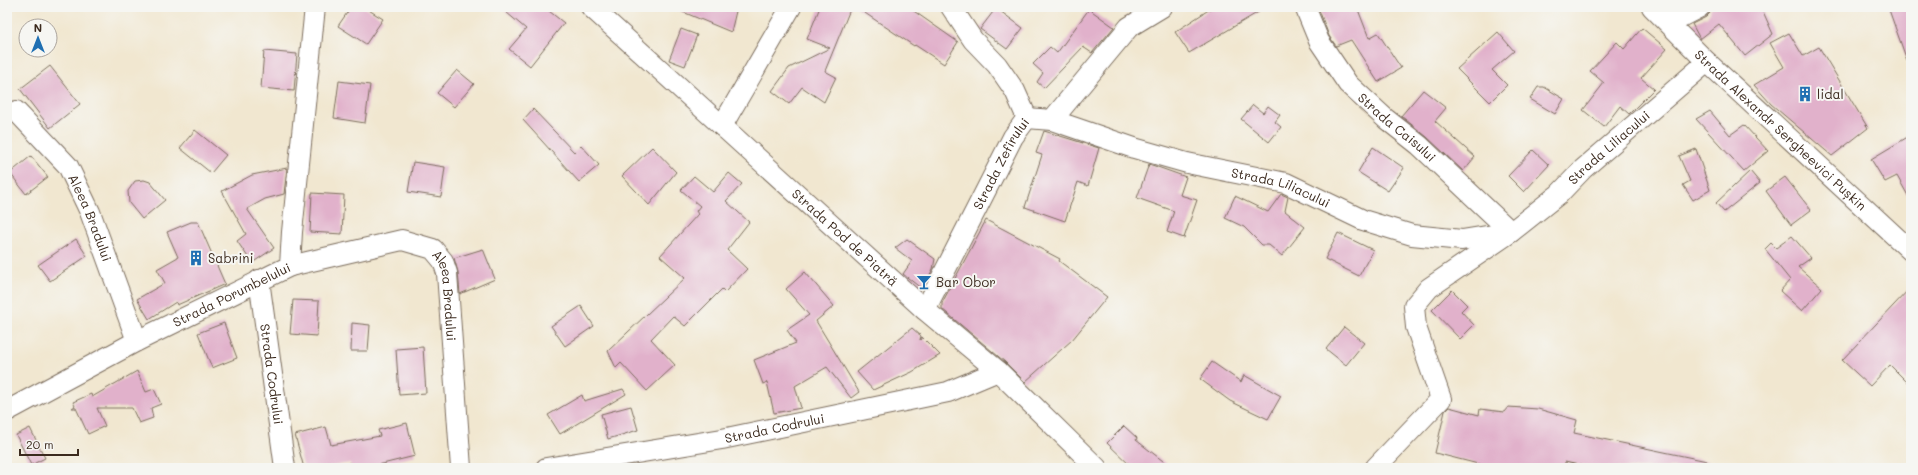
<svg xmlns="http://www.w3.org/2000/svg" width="1918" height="475" font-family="Mali,sans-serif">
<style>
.building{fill:#e1b1cb}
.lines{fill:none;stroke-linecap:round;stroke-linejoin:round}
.minor-casing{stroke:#7b6c5c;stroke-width:22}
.minor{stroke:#fff;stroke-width:20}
.labels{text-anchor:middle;stroke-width:4;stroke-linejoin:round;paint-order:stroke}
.poi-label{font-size:13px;fill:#3b2a1e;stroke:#f6f6f2;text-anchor:start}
.street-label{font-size:13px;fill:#3b2a1e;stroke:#f6f6f2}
</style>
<rect width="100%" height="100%" fill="#f6f6f2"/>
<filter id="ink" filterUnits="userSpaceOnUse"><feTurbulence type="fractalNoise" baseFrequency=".025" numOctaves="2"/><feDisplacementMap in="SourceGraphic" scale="8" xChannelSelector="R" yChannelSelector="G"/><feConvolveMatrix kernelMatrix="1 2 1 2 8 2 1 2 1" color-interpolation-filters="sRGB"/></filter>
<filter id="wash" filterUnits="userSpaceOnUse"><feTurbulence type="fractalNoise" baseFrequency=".012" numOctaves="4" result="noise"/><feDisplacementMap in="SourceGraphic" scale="16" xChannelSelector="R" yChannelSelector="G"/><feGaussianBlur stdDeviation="0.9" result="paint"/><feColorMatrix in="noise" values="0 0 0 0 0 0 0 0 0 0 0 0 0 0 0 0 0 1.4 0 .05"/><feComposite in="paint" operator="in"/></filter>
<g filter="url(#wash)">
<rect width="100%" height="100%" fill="#f1e7d0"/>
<g id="blocks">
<g class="building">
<polygon points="351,7 364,7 383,19 366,44 338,26"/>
<polygon points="500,7 544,7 564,23 530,66 509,49 526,29"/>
<polygon points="671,7 737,7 731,32"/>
<polygon points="820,7 851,7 825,71 836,77 824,102 802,87 789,104 772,91 789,68 830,48 807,39"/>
<polygon points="856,7 908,7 958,42 944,64 915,45 914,46"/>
<polygon points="1213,7 1267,7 1189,53 1175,32"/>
<polygon points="1326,7 1357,7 1369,38 1378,33 1401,68 1378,82 1351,40 1336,46 1329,36 1319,10"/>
<polygon points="1711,7 1761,7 1773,34 1745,56 1719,24 1700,39 1692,24 1706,17 1710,13"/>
<polygon points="1888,7 1911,7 1911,66 1909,66"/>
<polygon points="996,8 1023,28 1007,49 980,29"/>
<polygon points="1089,9 1114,27 1092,53 1083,47 1044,88 1037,82 1043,73 1033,64 1050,47 1057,53"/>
<polygon points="1642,28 1667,49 1641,78 1654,89 1629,114 1620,106 1604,127 1583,110 1604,83 1590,71 1617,42 1624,49"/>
<polygon points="681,29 697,35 685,66 669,60"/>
<polygon points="1498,32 1514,51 1492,70 1507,85 1490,102 1457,69"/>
<polygon points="1789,33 1803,56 1819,47 1868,128 1832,156 1771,104 1754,85 1784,67 1770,43"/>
<polygon points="264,51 297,54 294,91 261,88"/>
<polygon points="50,66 80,104 50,128 20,89"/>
<polygon points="457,70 474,84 454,107 437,93"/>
<polygon points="339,81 370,85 365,123 334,118"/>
<polygon points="1538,87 1544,87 1564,99 1555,114 1530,99"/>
<polygon points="1423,90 1446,108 1435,121 1475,157 1463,171 1427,137 1401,116"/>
<polygon points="1253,105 1263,113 1268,106 1280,115 1275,122 1281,127 1269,142 1241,119"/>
<polygon points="533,109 574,152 581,145 599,165 579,182 523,120"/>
<polygon points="1710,111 1730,135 1744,125 1768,151 1744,171 1696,119"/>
<polygon points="195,130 226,155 211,173 180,148"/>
<polygon points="1044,131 1099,148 1088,186 1078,182 1065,221 1025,207 1042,155 1036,153"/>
<polygon points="1911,135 1911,201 1897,176 1885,182 1871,159"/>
<polygon points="652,147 676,172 649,205 622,176"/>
<polygon points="1373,147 1404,168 1388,191 1358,172"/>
<polygon points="1696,149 1710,190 1693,200 1683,185 1690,181 1679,156"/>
<polygon points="1533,150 1549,165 1524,192 1508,176"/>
<polygon points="31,156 48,177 26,194 10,173"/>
<polygon points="413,162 445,167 441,197 408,192"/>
<polygon points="1149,164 1186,177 1180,195 1197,200 1184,238 1167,232 1174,211 1137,198"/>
<polygon points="287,168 284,194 265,199 247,209 274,248 252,263 237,241 246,234 222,191 252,175"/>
<polygon points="1750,171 1760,183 1724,212 1716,203"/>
<polygon points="729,173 742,184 726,201 749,222 727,250 747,269 725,292 722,289 685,326 673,316 651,339 675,365 647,391 621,363 616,368 608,351 685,278 660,256 698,214 696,211 700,206 681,190 694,176 713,192"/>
<polygon points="1785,177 1811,210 1791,225 1766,191"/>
<polygon points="144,180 150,182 165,200 142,219 129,203 128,191 135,181"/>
<polygon points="312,193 344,195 342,234 310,232"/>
<polygon points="1281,194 1288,197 1285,211 1305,227 1282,256 1269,245 1262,245 1244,227 1225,218 1235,196 1268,212"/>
<polygon points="986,220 1060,259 1059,261 1107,297 1072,340 1025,382 1005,362 942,309 942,303"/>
<polygon points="191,222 198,222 225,284 177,305 176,302 149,319 137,299 165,283 157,269 178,257 167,232"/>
<polygon points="1338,233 1373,250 1359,276 1325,259"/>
<polygon points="1792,236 1811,258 1798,267 1822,288 1802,311 1780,291 1790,280 1765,249 1771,243 1776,248"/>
<polygon points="76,239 87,256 50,281 38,265"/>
<polygon points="907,239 935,259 933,269 922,289 903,274 912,261 895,248"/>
<polygon points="483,249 495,279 460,294 458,272 454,258"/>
<polygon points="805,272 834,306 816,321 859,392 851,398 827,367 795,386 801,408 774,413 767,382 763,384 754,360 796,343 787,330 809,315 786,289"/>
<polygon points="1911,287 1911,386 1890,365 1870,386 1842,360"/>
<polygon points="1452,290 1467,305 1461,311 1474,325 1460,339 1432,310"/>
<polygon points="293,300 319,301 317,336 290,334"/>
<polygon points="581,306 594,326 565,346 551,326"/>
<polygon points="224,323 237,358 212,368 198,333"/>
<polygon points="352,323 370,325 368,351 351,351"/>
<polygon points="1344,327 1364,343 1346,365 1326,349"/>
<polygon points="912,328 921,336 920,340 922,337 940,355 912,372 873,390 857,372"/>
<polygon points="423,347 426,393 399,395 396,349"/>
<polygon points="1212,362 1241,382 1244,375 1281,396 1268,419 1230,401 1200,379"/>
<polygon points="137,371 146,392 154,389 161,404 151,408 153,418 139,423 132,408 97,408 105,426 88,434 76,408 72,408 75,406 73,402 91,394 92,397"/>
<polygon points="623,389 626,394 560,434 548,415 582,395 584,401"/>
<polygon points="631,406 638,430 608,439 601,414"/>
<polygon points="1449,407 1479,415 1480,409 1504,412 1508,407 1538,409 1577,420 1574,433 1707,461 1707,468 1593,468 1565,462 1564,468 1494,468 1435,453 1445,411"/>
<polygon points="407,423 415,456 366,468 351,468 350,463 322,468 304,468 295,435 326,427 331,445 380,436 378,430"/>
<polygon points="1124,426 1137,438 1136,440 1172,468 1133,468 1107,443"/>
<polygon points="30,428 45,458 31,465 16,435"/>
</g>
</g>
</g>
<g filter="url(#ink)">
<use href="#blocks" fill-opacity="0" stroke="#7b6c5c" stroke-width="1"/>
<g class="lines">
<defs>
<g id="minor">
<path id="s1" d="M591 7 925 310 998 371 1097 468"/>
<polyline points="951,7 973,40 997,65 1015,91 1027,118"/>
<path id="s2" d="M1305 7 1319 41 1348 84 1386 119 1419 145 1511 232"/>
<path id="s3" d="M1652 7 1707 62 1911 251"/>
<polyline points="1669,23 1700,7"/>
<path id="s4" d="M16 111 68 166 90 212 137 341"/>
<path id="s5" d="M1052 120 1134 148 1187 163 1286 183 1363 220 1412 235 1462 240 1505 233"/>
<polyline points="722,126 791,7"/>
<path id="s6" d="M290 266 402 240 433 249 443 261 447 273 461 468"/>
<path id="s7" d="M259 280 285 468"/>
<path id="s8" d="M925 310 1013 137 1027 118 1052 120 1129 27 1162 7"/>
<path id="s9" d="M7 411 137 341 290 266 292 232 315 7"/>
<path id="s10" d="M546 468 722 439 948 392 998 371"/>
<path id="s11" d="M1375 468 1441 399 1416 327 1414 306 1429 288 1511 232 1559 194 1583 169 1707 62"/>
</g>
</defs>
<use href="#minor" class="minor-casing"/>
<use href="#minor" class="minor"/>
</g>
</g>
<defs>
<symbol id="building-bare" viewBox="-9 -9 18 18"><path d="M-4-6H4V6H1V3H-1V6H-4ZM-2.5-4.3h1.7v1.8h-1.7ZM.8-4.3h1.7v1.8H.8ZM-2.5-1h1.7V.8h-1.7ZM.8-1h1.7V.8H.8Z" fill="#1f6fb2" stroke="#f6f6f2" stroke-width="2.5" paint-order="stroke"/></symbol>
<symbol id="bar-bare" viewBox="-9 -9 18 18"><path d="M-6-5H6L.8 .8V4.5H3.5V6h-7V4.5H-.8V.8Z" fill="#1f6fb2" stroke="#f6f6f2" stroke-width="2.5" paint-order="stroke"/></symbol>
</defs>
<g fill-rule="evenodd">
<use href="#building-bare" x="1794" y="83" width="22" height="22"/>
<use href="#building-bare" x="185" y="247" width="22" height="22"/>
<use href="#bar-bare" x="913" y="271" width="22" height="22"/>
</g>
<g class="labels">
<g class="poi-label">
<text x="1817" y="99">lidal</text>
<text x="208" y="263">Sabrini</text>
<text x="936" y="287">Bar Obor</text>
</g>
<g class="street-label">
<text dy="5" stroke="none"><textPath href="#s2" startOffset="154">Strada Caisului</textPath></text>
<text dy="5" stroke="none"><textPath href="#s3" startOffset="178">Strada Alexandr Sergheevici Pușkin</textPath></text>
<text dy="5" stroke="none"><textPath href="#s11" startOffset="445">Strada Liliacului</textPath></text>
<text dy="5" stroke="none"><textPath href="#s8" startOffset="165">Strada Zefirului</textPath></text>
<text dy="5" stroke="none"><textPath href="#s5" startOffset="239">Strada Liliacului</textPath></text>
<text dy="5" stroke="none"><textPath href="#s4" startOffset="132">Aleea Bradului</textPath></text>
<text dy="5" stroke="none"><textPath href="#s1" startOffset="343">Strada Pod de Piatră</textPath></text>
<text dy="5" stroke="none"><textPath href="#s9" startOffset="253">Strada Porumbelului</textPath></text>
<text dy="5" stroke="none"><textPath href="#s6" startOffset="197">Aleea Bradului</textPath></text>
<text dy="5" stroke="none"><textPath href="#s7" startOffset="95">Strada Codrului</textPath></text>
<text dy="5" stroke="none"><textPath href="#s10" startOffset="232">Strada Codrului</textPath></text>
</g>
</g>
<rect width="1918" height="475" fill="none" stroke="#f6f6f2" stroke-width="24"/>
<g transform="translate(38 38)"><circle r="19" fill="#f6f6f2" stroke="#aba49d"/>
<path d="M0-3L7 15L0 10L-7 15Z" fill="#1f6fb2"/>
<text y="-6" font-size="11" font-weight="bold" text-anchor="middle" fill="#3b2a1e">N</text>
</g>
<path d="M20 449v6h58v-6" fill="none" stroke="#3b2a1e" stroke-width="2"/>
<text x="26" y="449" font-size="12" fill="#3b2a1e" stroke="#f6f6f2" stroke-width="3" paint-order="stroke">20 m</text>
</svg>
